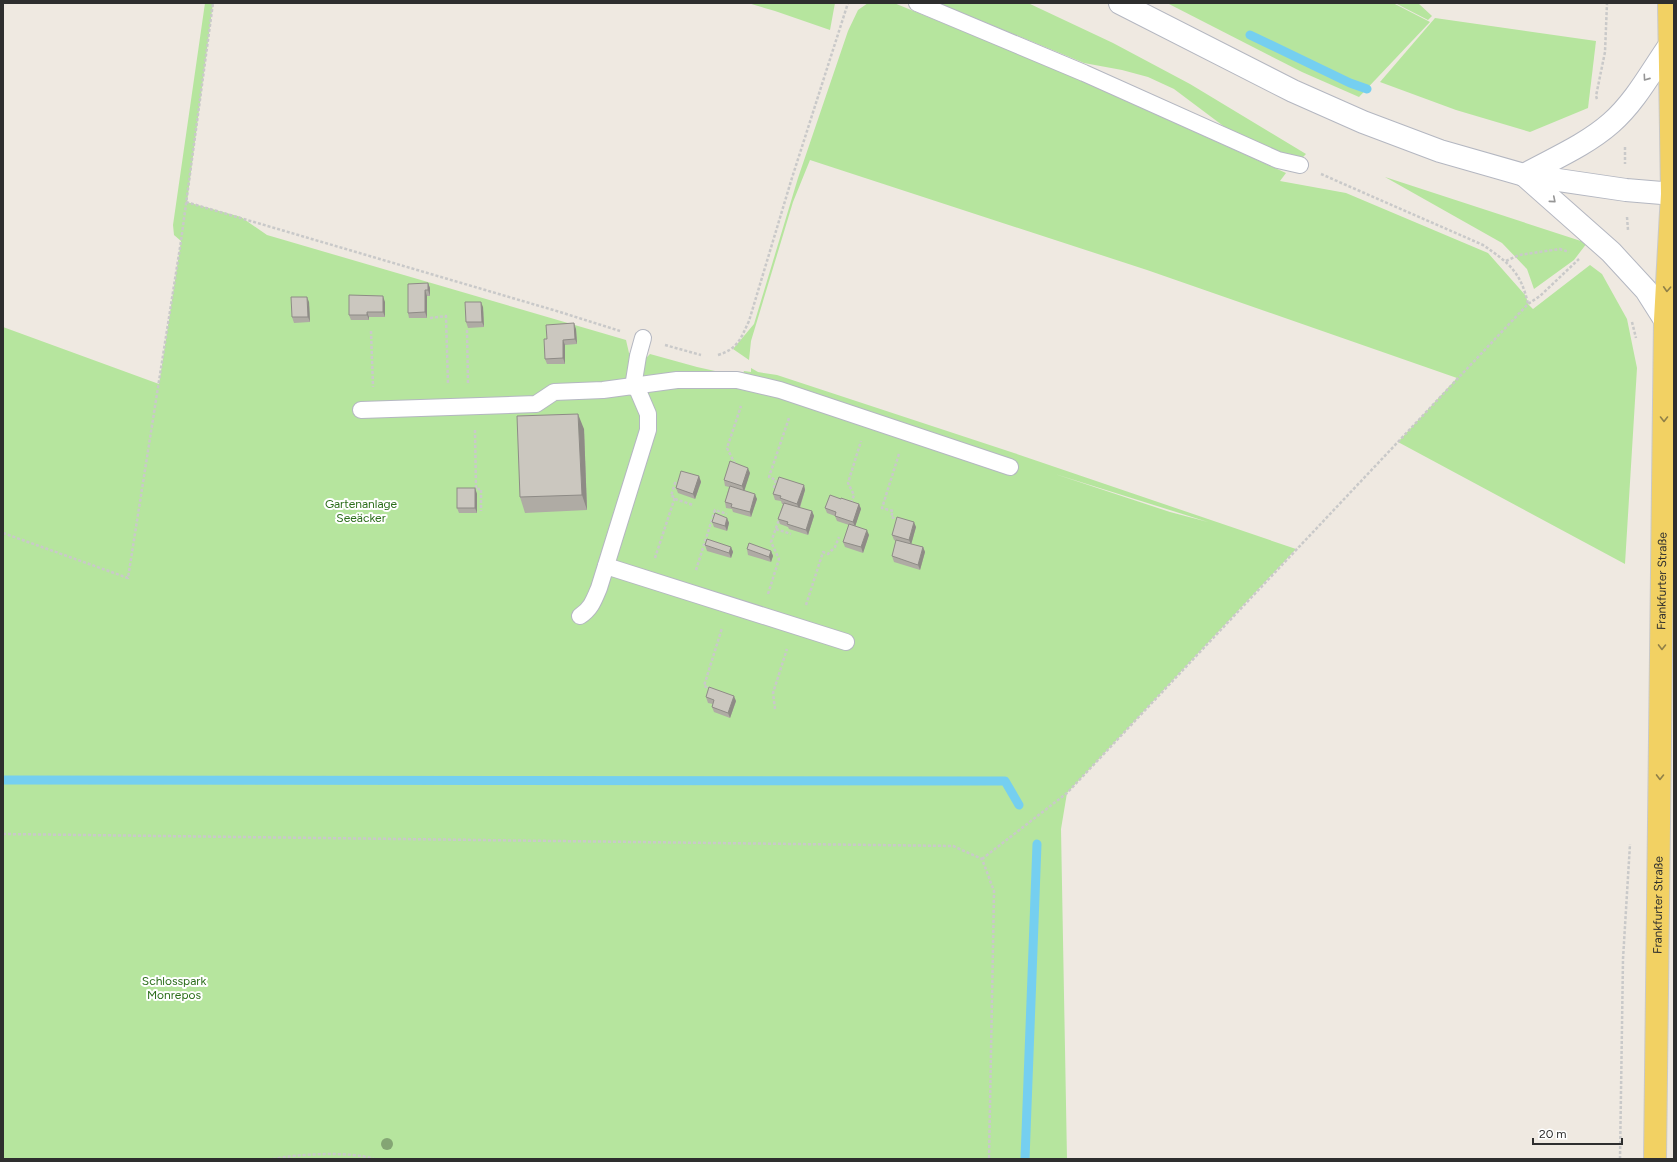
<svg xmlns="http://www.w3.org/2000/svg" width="1677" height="1162" font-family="Figtree,sans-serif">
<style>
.green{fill:#b6e59e;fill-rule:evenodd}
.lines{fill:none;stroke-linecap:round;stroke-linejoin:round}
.stream{stroke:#75cff0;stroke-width:9}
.lane-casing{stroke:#b4b7c1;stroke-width:18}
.secondary-casing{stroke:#b4b7c1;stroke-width:24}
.primary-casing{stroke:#c9c9c9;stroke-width:24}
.path{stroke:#c9c9c9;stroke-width:2.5;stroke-dasharray:3 2;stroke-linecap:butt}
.lane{stroke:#fff;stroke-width:16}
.secondary{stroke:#fff;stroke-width:22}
.primary{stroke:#f2d163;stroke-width:22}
.tree{fill:#84a574}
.wall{fill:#afaba4}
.shaded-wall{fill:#8e8b86}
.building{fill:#cbc7bf;stroke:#8e8b86}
.oneway{stroke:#969696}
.oneway2{stroke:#908048}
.labels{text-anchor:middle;stroke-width:4;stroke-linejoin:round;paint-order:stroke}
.park-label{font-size:12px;fill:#2c6e1b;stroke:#fff}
.street-label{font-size:12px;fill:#2e2e2e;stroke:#fff}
</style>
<rect width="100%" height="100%" fill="#efe9e1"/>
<g class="green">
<path d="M205 3H213L187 202 241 217 267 235 626 340 629 353 645 359 650 354 697 367 715 371H727L743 374 744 371 751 372V368L758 372 777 375 1014 453 1296 549 1067 793 1061 829 1067 1159H3V327L159 384 181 241 174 235 173 225ZM1055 474 1208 522 1170 512Z"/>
<polygon points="748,3 835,3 830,30 775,11"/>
<polygon points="868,3 894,3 1053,68 1286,173 1280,181 1346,193 1488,253 1526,296 1528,304 1533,309 1590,265 1602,274 1627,319 1637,368 1625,564 1398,442 1457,378 1147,270 810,160 793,202 751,341 749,360 733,349 754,324 798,178 848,31 858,10"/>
<polygon points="938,3 1028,3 1113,43 1190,84 1306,154 1299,161 1226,128 1174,89 1148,77 1122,70 1084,63"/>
<polygon points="1167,3 1393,3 1430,22 1359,97 1302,72"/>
<polygon points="1395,3 1418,3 1432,16 1428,20"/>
<polygon points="1435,18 1596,41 1588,108 1530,132 1456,110 1380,82"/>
<polygon points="1385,177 1587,243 1574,260 1534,289 1527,269 1502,243"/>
</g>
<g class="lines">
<g class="stream">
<polyline points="1250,35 1350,83 1367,89"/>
<polyline points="3,780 1005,781 1019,805"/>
<polyline points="1025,1159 1037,844"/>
</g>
<defs>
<g id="lane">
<polyline points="917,3 1084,73 1278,160 1300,165"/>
<polyline points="633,387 638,356 643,338"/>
<polyline points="361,410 536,404 554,392 603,390 677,380 737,380 780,390 1010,467"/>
<polyline points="606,566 846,642"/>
<path d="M580 616C591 609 594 600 599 588L648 430V414L636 386"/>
</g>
<g id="secondary">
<polyline points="1120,3 1293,91 1363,122 1440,151 1524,175 1626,190 1674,194"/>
<polyline points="1524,175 1611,252 1646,290 1665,320"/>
<path d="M1524 175C1553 159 1586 145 1611 123 1635 102 1651 72 1669 46"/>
</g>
<g id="primary">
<path id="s1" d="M1655 1159 1665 320 1672 194 1669 3"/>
</g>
</defs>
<use href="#lane" class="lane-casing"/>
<use href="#secondary" class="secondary-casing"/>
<use href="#primary" class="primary-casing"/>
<g class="path">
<polyline points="1597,99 1596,96 1605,52 1607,3"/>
<polyline points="1625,147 1625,164"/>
<path d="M1321 174 1483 245C1509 263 1521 272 1528 304"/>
<polyline points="186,202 560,312 620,331"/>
<polyline points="1627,217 1628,230"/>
<polyline points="1506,261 1519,255 1560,249 1569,252"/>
<polyline points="430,318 446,316 448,384"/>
<polyline points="1632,322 1636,338"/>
<polyline points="467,330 468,384"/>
<polyline points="371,331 373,387"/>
<polyline points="665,345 701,355"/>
<path d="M718 355C738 349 741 338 749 321L791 181 848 3"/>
<polyline points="475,430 476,489 481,489 481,511"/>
<polyline points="899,454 882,508 893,511 891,517 900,520"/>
<polyline points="735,464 727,448 741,406"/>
<polyline points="774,488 776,480 769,477 789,418"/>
<polyline points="675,499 693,505"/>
<polyline points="851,503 854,495 848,483 861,441"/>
<polyline points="776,529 791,534"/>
<polyline points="3,533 128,578 181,241 213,3"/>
<polyline points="655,558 675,497 671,496 676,480"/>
<polyline points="696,570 715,510 727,514"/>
<polyline points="768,594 779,559 771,542 780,517"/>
<polyline points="806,605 823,552 828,554 835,547 839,537"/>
<polyline points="712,689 704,686 722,628"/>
<polyline points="775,709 773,693 787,649"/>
<polyline points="3,834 953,846 982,859 994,891 989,1159"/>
<polyline points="982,859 1067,793 1528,304 1540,296 1579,259"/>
<path d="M273 1159C298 1154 350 1151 374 1159"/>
<polyline points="1620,1159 1623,959 1630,844"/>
</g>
<use href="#lane" class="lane"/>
<use href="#secondary" class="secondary"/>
<use href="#primary" class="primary"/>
</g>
<circle class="tree" cx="387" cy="1144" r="6"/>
<g class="wall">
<polygon points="428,283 430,288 430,296 427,296 427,318 409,318 408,313"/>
<polygon points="309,302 310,322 294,323 292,317"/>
<polygon points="385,302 385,317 369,317 369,320 351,320 349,315"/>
<polygon points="483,307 484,327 468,328 466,322"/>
<polygon points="576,329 577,344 565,345 565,364 547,364 545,359 547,339"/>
<polygon points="584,429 587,510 525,513 520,497"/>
<polygon points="750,473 744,490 757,499 751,517 733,512 732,509 726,508 725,502 729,487 725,486 724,480"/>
<polygon points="699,476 701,482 695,499 678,493 676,488"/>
<polygon points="804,485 805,490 800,508 812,511 814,516 808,535 789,529 788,527 780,524 778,519 783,504 782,504 781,501 775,500 773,494"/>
<polygon points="475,488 477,494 477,513 459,513 457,508"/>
<polygon points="841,499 859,504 861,509 855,526 869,535 863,553 845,547 843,542 849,525 837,521 835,516 827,513 825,508"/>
<polygon points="727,518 729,523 727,531 714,527 712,522"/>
<polygon points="916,527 911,544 923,547 925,552 920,570 894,562 892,556 896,541 894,540 892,535"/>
<polygon points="705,545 731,547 733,552 731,558 707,551"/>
<polygon points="747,549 771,551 773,556 771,562 748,555"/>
<polygon points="706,697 736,701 730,718 714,712 712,707 713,704 708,703"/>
</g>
<g class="shaded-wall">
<polygon points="428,283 430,288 430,296 428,290"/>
<polygon points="425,290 427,296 427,318 425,312"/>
<polygon points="383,296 385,302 385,317 383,312"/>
<polygon points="307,297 309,302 310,322 308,317"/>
<polygon points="481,302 483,307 484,327 482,322"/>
<polygon points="367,312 369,317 369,320 367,315"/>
<polygon points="574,323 576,329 577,344 575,339"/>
<polygon points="563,340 565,345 565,364 563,358"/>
<polygon points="578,414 584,429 587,510 582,495"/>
<polygon points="748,468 750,473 744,492 742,486"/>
<polygon points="699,476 701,482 695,499 693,494"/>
<polygon points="804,485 805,490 799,509 797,504"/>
<polygon points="475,488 477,494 477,513 475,508"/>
<polygon points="755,494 757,499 751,517 750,512"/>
<polygon points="859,504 861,509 855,527 853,522"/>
<polygon points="812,511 814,516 808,535 806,530"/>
<polygon points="727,518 729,523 727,531 725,526"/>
<polygon points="914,522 916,527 911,545 909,540"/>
<polygon points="867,530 869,535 863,553 861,547"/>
<polygon points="731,547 733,552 731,558 729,553"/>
<polygon points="923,547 925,552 920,570 918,565"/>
<polygon points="771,551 773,556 771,562 769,557"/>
<polygon points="734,696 736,701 730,718 728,713"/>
</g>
<g class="building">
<polygon points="428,283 428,290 425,290 425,312 408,313 408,284"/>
<polygon points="349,295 383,296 383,312 367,312 367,315 349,315"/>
<polygon points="291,297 307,297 308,317 292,317"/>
<polygon points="465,302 481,302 482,322 466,322"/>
<polygon points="574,323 575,339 563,340 563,358 545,359 544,339 547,339 546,325"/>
<polygon points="578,414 582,495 520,497 517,416"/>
<polygon points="730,461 748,468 742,486 724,480"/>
<polygon points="681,471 699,476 693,494 676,488"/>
<polygon points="779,477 804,485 797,504 780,498 781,496 773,494"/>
<polygon points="730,486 755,494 750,512 731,507 732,504 725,502"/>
<rect x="457" y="488" width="18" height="20"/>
<polygon points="830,495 841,499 841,498 859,504 853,522 835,516 836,512 825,508"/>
<polygon points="784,503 812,511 806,530 787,524 788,522 778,519"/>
<polygon points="715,513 727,518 725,526 712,522"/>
<polygon points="897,517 914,522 909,540 892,535"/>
<polygon points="849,524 867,530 861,547 843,542"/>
<polygon points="707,539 731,547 729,553 705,545"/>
<polygon points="896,540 923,547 918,565 892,556"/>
<polygon points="749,543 771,551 769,557 747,549"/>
<polygon points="709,687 734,696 728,713 712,707 714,700 706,697"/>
</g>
<defs><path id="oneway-chevron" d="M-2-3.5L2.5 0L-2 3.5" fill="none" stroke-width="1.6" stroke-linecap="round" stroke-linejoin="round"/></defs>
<g class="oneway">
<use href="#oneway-chevron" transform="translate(1646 78) rotate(125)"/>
<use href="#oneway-chevron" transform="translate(1553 200) rotate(40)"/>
</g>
<g class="oneway2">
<use href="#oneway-chevron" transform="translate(1667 289) rotate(93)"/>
<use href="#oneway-chevron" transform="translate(1664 419) rotate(90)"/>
<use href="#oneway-chevron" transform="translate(1662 647) rotate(91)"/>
<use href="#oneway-chevron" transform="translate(1660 777) rotate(91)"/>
</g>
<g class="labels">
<g class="park-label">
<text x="361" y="508">Gartenanlage<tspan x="361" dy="14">Seeäcker</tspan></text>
<text x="174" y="985">Schlosspark<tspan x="174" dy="14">Monrepos</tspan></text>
</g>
<g class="street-label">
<text dy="4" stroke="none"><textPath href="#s1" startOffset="578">Frankfurter Straße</textPath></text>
<text dy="4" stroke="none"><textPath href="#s1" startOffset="254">Frankfurter Straße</textPath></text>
</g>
</g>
<rect width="1677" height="1162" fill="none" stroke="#2e2e2e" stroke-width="8"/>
<path d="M1533 1138v6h89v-6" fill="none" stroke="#2e2e2e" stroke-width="2"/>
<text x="1539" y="1138" font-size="12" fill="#2e2e2e" stroke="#ffffff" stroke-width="3" paint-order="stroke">20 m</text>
</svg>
